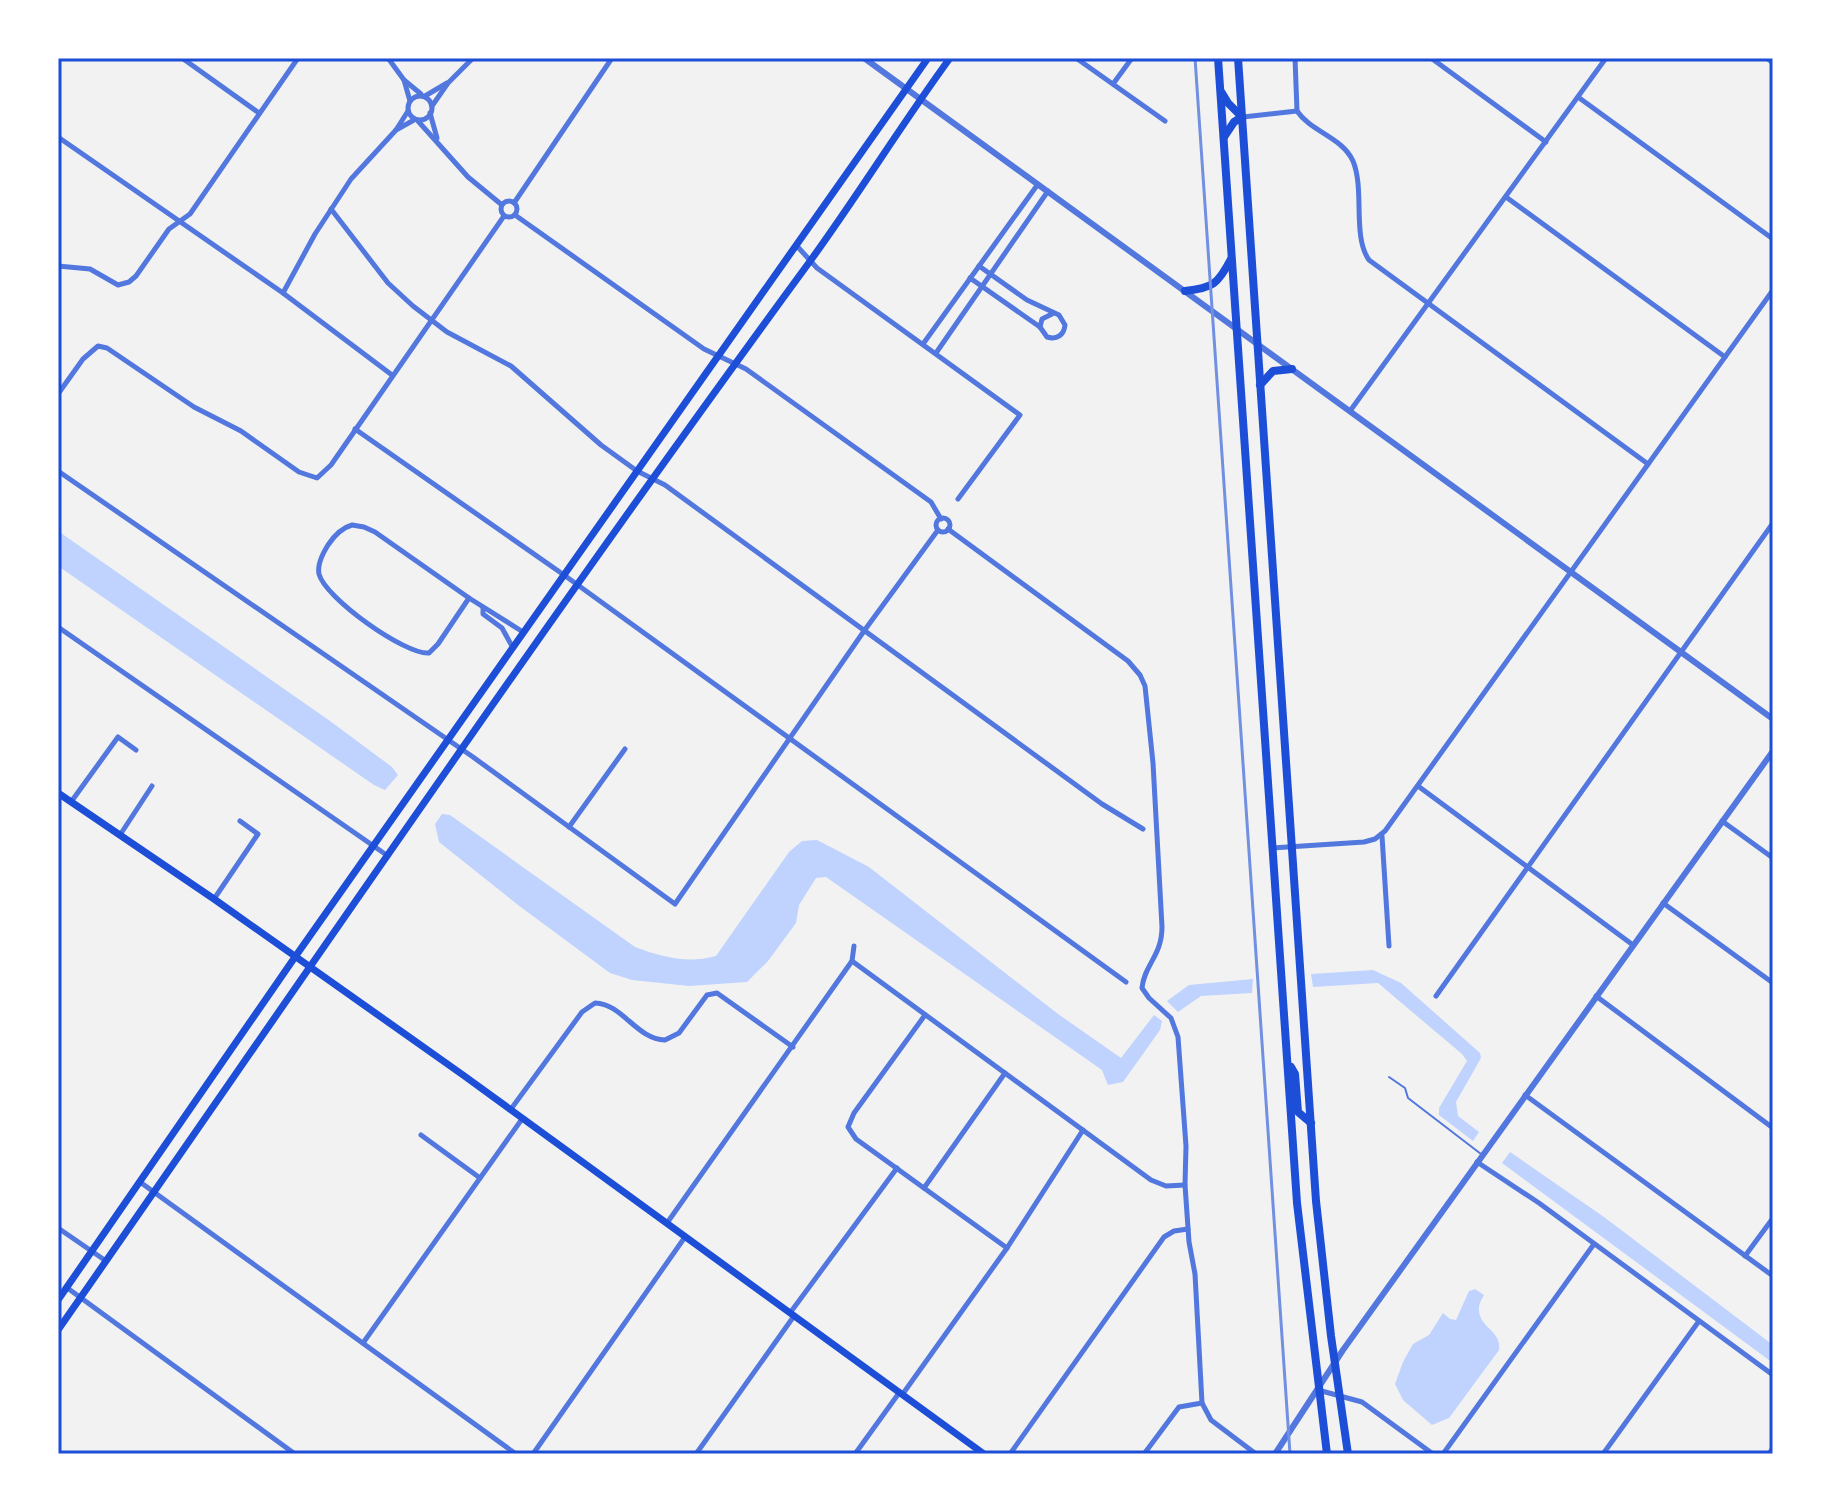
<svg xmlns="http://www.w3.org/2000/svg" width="1831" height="1512" font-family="Jost,sans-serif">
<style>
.water{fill:#bfd3fe}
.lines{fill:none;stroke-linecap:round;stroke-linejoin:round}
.service{stroke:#5277de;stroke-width:2}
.minor{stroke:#5277de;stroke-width:5}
.tertiary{stroke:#5277de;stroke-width:6}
.secondary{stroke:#1d4ed8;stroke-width:7}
.trunk{stroke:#1d4ed8;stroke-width:8}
.rail{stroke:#7290e2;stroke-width:3}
.neatline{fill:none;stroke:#1d4ed8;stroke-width:3}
</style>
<rect width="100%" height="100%" fill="#f2f2f2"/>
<g class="water">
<polygon points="58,531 330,721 392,767 398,775 385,790 374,785 58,566"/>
<path d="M442 814 450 815 635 947C662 957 687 964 716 956L789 852 802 841 817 840 869 867 1058 1014 1121 1058 1154 1015 1162 1021 1160 1030 1123 1082 1108 1085 1102 1070 826 877 816 878 799 905 796 923 768 961 747 982 689 986 632 980 610 973 518 905 439 842 435 824Z"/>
<polygon points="1373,970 1401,983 1480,1053 1481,1058 1456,1102 1458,1116 1479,1132 1473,1141 1439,1115 1439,1108 1467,1061 1462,1054 1378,983 1313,987 1311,974"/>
<polygon points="1253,979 1252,993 1201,996 1178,1012 1167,1001 1189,985"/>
<polygon points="1510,1152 1604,1217 1773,1345 1773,1363 1502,1163"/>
<path d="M1475 1289 1484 1295C1482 1299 1479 1303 1479 1308 1478 1328 1502 1330 1499 1350L1449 1418 1432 1425 1403 1400 1395 1384 1403 1362 1413 1344 1429 1335 1443 1313 1450 1319 1456 1320 1469 1291Z"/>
</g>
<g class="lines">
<polyline class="service" points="1389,1077 1405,1088 1408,1098 1481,1154"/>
<g class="minor">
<polyline points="182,58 259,113"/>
<polyline points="388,58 404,80 421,94"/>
<polyline points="1076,58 1165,121"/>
<polyline points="1295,58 1297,111"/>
<polyline points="1431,58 1546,142"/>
<polyline points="1767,58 1773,63"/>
<polyline points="404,80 410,101"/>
<polyline points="1113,84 1132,58"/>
<circle cx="420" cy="108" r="12"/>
<polyline points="425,96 447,83"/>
<polyline points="1578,97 1773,239"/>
<polyline points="432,106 448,83 473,58"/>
<polyline points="430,113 437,138"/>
<path d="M1243 117 1297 111C1311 132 1342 137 1353 161 1365 190 1352 236 1369 260L1648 464"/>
<polyline points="418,121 468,177 502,205"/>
<polyline points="396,130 414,120"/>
<polyline points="58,137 283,293 392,375"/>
<polyline points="1506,197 1725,357"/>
<circle cx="509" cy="209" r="8"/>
<polyline points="514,203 612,58"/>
<polyline points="331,209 388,283 413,306 447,332 511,366 601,445 637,471 665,485 1102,804 1143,829"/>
<polyline points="515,215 704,349 746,369 931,502 941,519"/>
<polyline points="796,245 817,268 1020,415 958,499"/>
<polyline points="58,266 90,269 118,285 129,282 136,276 169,229 190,214 298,58"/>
<path d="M970 278 1040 327 1047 337C1057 340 1064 335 1065 325L1059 315 1027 300 979 266"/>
<polyline points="283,293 315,234 351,179 396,130 408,111"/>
<polyline points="1040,327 1042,319 1052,314"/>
<polyline points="923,344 1038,184"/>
<polyline points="936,353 1048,191"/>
<polyline points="58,394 83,359 98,346 107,348 194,407 241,431 299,472 317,478 331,465 504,216"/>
<polyline points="1350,411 1606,58"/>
<polyline points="355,429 564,575 1126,982"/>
<polyline points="58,471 473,757 675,904 864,631 938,530"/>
<circle cx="943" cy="525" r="7"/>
<path d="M352 525 364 527 375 532 469 598 438 644 429 653C405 655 325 598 319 574 317 564 323 553 328 545 334 536 341 528 352 525Z"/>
<path d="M948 529 1128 661 1140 675 1145 686 1153 763 1162 927C1162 956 1144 965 1142 988L1149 998 1171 1018 1178 1037 1186 1146 1185 1185 1189 1242 1195 1274 1202 1403 1211 1420 1256 1454"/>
<polyline points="469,598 523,632"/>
<polyline points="483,608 483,614 502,628 513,648"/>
<polyline points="58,627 388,856"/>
<polyline points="1418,786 1633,945"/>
<polyline points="71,802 118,737 136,750"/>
<polyline points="1722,821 1773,858"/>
<polyline points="569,827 625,749"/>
<polyline points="120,835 152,786"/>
<polyline points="1382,836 1389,946"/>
<polyline points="1272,848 1364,842 1375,839 1385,831 1773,290"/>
<polyline points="214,899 258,834 240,821"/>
<polyline points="1663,903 1773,983"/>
<polyline points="852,961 1151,1180 1166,1186 1185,1185"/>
<polyline points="1436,996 1773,523"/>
<polyline points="1596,996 1773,1128"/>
<polyline points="925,1015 854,1113 848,1127 856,1139 1007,1248"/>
<polyline points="1525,1095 1773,1276"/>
<path d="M511 1109 582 1012 595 1003C623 1004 636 1039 665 1040L679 1033 707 995 717 993 793 1047"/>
<polyline points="421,1135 480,1178"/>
<polyline points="1477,1162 1539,1203 1773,1375"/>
<polyline points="140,1182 516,1454"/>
<polyline points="924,1188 1005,1073"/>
<polyline points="667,1223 852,961 854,946"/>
<polyline points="58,1228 106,1261"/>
<polyline points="1745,1256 1773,1218"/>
<polyline points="66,1287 295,1454"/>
<polyline points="790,1313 897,1168"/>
<polyline points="363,1343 522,1119"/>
<polyline points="1318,1390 1362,1402 1433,1454"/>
<polyline points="902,1395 1007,1248 1083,1130"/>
<polyline points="533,1454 685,1237"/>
<polyline points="696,1454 794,1316"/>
<polyline points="855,1454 899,1393"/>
<polyline points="1010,1454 1164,1237 1174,1231 1188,1229"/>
<polyline points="1144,1454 1179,1407 1202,1403"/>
<polyline points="1443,1454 1594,1244"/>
<polyline points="1603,1454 1699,1321"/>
<polyline points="1769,1454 1773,1448"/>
</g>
<g class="tertiary">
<polyline points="864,58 1773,719"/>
<polyline points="1275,1454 1343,1350 1773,751"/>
</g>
<g class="secondary">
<polyline points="58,793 214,899 463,1075 984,1454"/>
<polyline points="58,1300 295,957 928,58"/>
<path d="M58 1330C306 974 551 614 808 264 857 197 901 125 950 58"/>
</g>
<g class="trunk">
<polyline points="1218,58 1297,1203 1327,1454"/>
<polyline points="1238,58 1316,1201 1331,1336 1348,1454"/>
<polyline points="1222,93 1228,103 1242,117"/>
<polyline points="1224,137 1234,122 1242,117"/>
<path d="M1185 291C1213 288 1218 284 1231 259"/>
<polyline points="1260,385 1273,371 1292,369"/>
<polyline points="1291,1067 1295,1074 1298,1112 1311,1123"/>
</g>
<polyline class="rail" points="1195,58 1290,1454"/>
</g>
<rect width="1831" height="1512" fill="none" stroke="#ffffff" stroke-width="120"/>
<rect x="60" y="60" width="1711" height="1392" class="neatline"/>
</svg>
